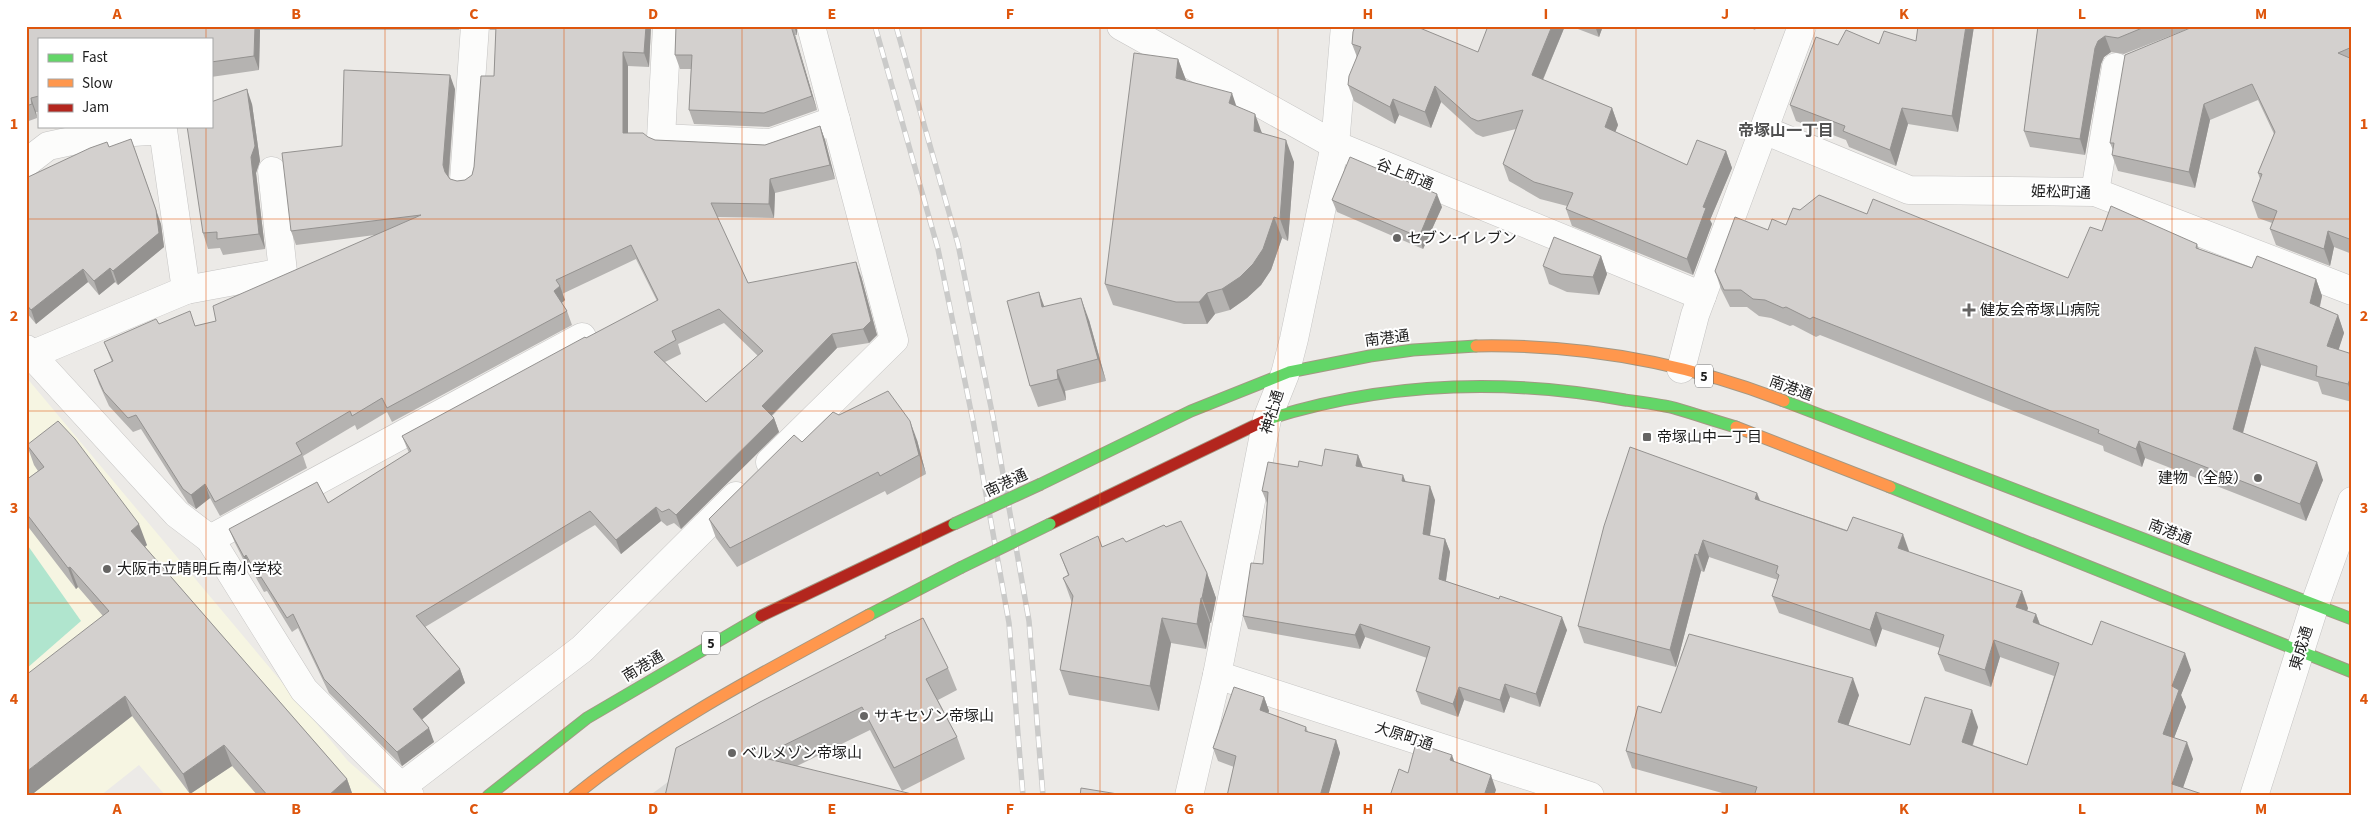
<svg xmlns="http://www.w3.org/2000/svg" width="2378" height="822" font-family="'Source Sans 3','Noto Sans JP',sans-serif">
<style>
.education{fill:#f6f5e2}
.religious{fill:#dadad8}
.pitch{fill:#b0e5ce}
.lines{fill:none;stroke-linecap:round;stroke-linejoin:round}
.street-casing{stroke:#c5c4c3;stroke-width:29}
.fast-casing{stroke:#a39883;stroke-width:13}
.slow-casing{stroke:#a39883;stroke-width:13}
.jam-casing{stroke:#a39883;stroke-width:13}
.street{stroke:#fcfcfb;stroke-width:28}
.fast{stroke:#63d668;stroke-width:11}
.slow{stroke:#ff974d;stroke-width:11}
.jam{stroke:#b3261e;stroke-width:11}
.rail-casing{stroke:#cacac9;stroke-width:5.5}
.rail{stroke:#fff;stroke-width:4;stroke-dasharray:11;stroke-linecap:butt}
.fast-bridge-casing{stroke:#a39883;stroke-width:13;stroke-linecap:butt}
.fast-bridge{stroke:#63d668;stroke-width:11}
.wall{fill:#b5b3b1;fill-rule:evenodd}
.shaded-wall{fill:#949290}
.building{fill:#d3d0ce;stroke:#949290;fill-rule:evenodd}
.grid{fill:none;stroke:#de560d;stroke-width:1;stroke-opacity:0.55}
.poi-dot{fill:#666564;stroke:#fff;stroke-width:2}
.labels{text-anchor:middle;stroke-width:4;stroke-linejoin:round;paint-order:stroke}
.shield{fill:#fff;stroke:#626262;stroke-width:1}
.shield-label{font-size:14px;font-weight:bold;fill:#1e1e1e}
.street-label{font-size:15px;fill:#1e1e1e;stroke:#fff}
.poi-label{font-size:15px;fill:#1e1e1e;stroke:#fff;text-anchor:start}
.neighbourhood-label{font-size:16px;font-weight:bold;fill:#515151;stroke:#fff}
.neatline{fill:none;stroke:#de560d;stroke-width:2}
.grid-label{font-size:16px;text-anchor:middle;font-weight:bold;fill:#de560d}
</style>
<rect width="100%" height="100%" fill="#eceae7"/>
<polygon class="education" points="26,377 348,761 388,796 166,796 139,765 100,796 26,796"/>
<polygon class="religious" points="672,779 667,796 649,796"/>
<polygon class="pitch" points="26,543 81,621 26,669"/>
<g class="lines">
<defs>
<g id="street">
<polyline points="667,26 661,138 771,143 836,120"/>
<polyline points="1121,26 1335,145 1702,296"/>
<polyline points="1764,130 1909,190 2095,192 2352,291"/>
<polyline points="26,163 48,146 104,134 163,130 186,290 31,355"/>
<polyline points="464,180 475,26"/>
<polyline points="2095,192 2116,67"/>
<polyline points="186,290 283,272 272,171"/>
<polyline points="26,349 177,514 210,539 304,690 410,796"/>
<polyline points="1681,369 1695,315 1802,26"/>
<polyline points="770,462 894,340 811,26"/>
<polyline points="210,539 582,337"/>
<polyline points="1217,675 1590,796"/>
<polyline points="401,787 582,649 736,496"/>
<polyline points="1189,796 1217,675 1267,419 1285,374 1294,339 1335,145 1345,26"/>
<polyline points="2254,796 2315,604 2352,501"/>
</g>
<g id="fast">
<polyline points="1784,401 2352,619"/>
<path d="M1268 419C1385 382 1505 378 1625 400 1641 402 1658 404 1674 408 1695 414 1715 421 1736 427"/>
<polyline points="1041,484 1191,411 1289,372 1370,356 1413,350 1476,346"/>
<polyline points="1890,487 2352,672"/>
<polyline points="869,615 960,568"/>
<polyline points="488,796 587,718 761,616"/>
</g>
<g id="slow">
<path d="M1476 346C1581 344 1686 363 1784 401"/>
<polyline points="1736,427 1890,487"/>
<path d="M574 796C666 722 766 671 869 615"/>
</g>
<g id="jam">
<polyline points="1050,524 1268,419"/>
<polyline points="761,616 954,524"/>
</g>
</defs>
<use href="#street" class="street-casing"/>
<use href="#fast" class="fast-casing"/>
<use href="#slow" class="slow-casing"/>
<use href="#jam" class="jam-casing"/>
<use href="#street" class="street"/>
<use href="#fast" class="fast"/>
<use href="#slow" class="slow"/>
<use href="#jam" class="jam"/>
<defs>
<g id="rail">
<polyline points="875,26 938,249 973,421 1009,623 1023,796"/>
<polyline points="896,26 958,244 993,417 1029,621 1043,796"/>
</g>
</defs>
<use href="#rail" class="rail-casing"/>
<use href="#rail" class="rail"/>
<defs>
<g id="fast-bridge">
<polyline points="954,524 1041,484"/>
<polyline points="960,568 1050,524"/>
</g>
</defs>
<use href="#fast-bridge" class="fast-bridge-casing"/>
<use href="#fast-bridge" class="fast-bridge"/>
</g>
<g class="wall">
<polygon points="26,26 460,26 459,30 260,30 259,70 211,77 211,39 39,39 39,112 36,112 37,118 26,122"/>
<path d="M489 26H651L649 67 628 66V133L655 140 765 145 820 126 825 140 835 179 775 193 774 218 717 217 748 283 861 276 877 335 869 343 837 348 772 416 774 418 779 432 681 529 674 523 667 526 661 521 621 554 595 525 425 627 460 669 465 683 422 719 434 742 402 766 329 693 298 628 292 632 267 591 264 592 251 569 249 571 235 543 229 529 328 503 409 453 402 436 657 301 636 259 562 294 565 300 562 303 567 311 572 325 392 422 387 412 357 430 355 425 303 456 307 468 220 516 210 498 196 509 188 503 141 429 133 432 109 406 99 384 94 370 112 362 104 342 159 324 196 326 216 321 375 235 296 245 291 231 342 146 455 89 449 177 450 179 457 181 465 180 472 175 474 167 494 76 496 30H490ZM724 323 758 356 706 402 665 362 681 354 678 344Z"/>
<polygon points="676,26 797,26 797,35 795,35 817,110 769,127 694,124 689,110 691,69 680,69 675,55"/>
<polygon points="1565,26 1543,80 1612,108 1618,125 1615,132 1687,165 1726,151 1732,168 1710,220 1712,224 1693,275 1572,226 1566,209 1567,206 1540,199 1509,181 1503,164 1516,129 1483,137 1476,134 1441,102 1431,128 1399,115 1395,124 1354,101 1348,85 1357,57 1352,44 1478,52"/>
<polygon points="1570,26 1603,26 1599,37"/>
<polygon points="1747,26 1761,26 1760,29 1756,28 1755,30"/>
<polygon points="1974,26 1958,132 1908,124 1896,166 1849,147 1846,140 1796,121 1790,105 1838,45 1879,44 1916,41"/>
<polygon points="2038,26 2195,26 2124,54 2111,52 2104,57 2101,64 2085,155 2030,147 2024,131"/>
<polygon points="2352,26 2352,254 2334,247 2330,266 2276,245 2270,229 2272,223 2258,218 2252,201 2260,179 2258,173 2274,134 2258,100 2210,120 2195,188 2118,171 2112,155 2113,150 2110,143"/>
<polygon points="1178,59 1186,81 1236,106 1262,133 1294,162 1288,241 1282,238 1271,270 1261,285 1247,298 1230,310 1215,314 1207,324 1184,324 1113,305 1105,284"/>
<polygon points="252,104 260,161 256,173 265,249 223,255 220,248 208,249 203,233"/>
<polygon points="109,147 161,224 164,247 118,285 115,282 99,295 88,282 36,324 26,312 26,178"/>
<polygon points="1332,200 1442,207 1423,249 1337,212"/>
<polygon points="1800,210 1867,214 2068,278 2102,231 2197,244 2199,249 2252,268 2316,279 2322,296 2320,307 2338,315 2344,333 2338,350 2352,354 2352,402 2322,394 2318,382 2261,365 2243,433 2323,480 2306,521 2145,458 2142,467 2104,451 2103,446 1820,335 1816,337 1793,325 1790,326 1771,318 1759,316 1747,307 1730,307 1721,289 1715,271 1768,230 1786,225"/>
<polygon points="1601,256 1607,274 1599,295 1567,292 1549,284 1543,266"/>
<polygon points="1044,307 1089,320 1106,381 1065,391 1066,400 1038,407 1030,386"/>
<polygon points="839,415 917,440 926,474 887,495 885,491 737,567 716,538 709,519 802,442"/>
<polygon points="27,445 147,545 145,547 347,779 353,796 258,796 232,766 190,794 132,716 30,796 103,616 78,587 76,589 26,524 26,480 38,471 34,465"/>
<polygon points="1358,455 1363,467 1406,481 1435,500 1430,536 1445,539 1450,552 1446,581 1567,630 1540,707 1510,697 1504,713 1464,700 1458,717 1421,704 1416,691 1427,658 1365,637 1360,649 1248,629 1243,616 1263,564 1267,503 1262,491 1298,467 1322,466"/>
<polygon points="1761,501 1909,551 1909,552 2028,608 2027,611 2036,614 2040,624 2092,645 2191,670 2181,695 2186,707 2174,738 2193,759 2183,788 2208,796 1733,796 1632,768 1626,751 1661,713 1859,695 1848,725 1910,745 1978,727 1973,745 2027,765 2054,676 2000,657 1991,687 1945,671 1938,654 1940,648 1882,629 1876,647 1779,613 1772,596 1778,580 1709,557 1704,572 1701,571 1676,667 1584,643 1578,626"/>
<polygon points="1126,542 1207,573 1216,598 1211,623 1210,623 1206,649 1171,643 1159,711 1069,695 1060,670 1072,603 1063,578 1068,575 1060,554"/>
<polygon points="948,668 957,690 938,700 957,737 965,759 902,791 870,730 797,766 665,796"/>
<polygon points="1264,697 1269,711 1268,713 1306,727 1308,732 1336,740 1340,753 1328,796 1227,796 1234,767 1218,761 1213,748"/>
</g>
<g class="shaded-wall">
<polygon points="255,26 258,26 260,30 259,70 254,56"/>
<polygon points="646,26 651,26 649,67 644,53"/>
<polygon points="792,26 795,35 817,110 812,96"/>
<polygon points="794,26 797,26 797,35"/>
<polygon points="1552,26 1565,26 1538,91 1532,75"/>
<polygon points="1595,26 1603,26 1599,37"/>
<polygon points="1966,26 1974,26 1958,132 1952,116"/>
<polygon points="2105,36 2111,52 2104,57 2101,64 2085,155 2080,139 2095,48 2098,41"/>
<polygon points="623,52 628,66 628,147 623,133"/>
<polygon points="1178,59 1186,80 1184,100 1176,78"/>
<polygon points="450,75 455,89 448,179 445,172 443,165"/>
<polygon points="1435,86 1441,102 1431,128 1425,112"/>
<polygon points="247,89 252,104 260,161 256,173 265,249 259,234 251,157"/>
<polygon points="1232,93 1239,114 1229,103"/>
<polygon points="31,98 36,112 37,118 32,104"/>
<polygon points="1393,99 1399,115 1395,124 1390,107"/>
<polygon points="2204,104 2210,120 2195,188 2189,172"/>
<polygon points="1612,108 1618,125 1611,143 1605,127"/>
<polygon points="1902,108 1908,124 1896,166 1890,150"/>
<polygon points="1255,114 1263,136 1254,131"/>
<polygon points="820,126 825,140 835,179 830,165"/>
<polygon points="131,139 161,224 164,247 118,285 113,271"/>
<polygon points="1286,140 1294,162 1288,241 1280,219"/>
<polygon points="1726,151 1732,168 1710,220 1712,224 1693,275 1687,259 1703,207"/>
<polygon points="770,179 775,193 774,218 769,204"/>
<polygon points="1437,194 1442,207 1423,249 1419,237"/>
<polygon points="1274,217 1282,238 1271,270 1261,285 1247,298 1230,310 1222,289"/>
<polygon points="2328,231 2334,247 2330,266 2324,249"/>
<polygon points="1601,256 1607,274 1599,295 1593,277"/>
<polygon points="856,262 861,276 877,335 869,343 863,329"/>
<polygon points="110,268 115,282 99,295 94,281"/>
<polygon points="83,269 88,282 36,324 31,310"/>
<polygon points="2316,279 2322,296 2316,321 2310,303"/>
<polygon points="560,286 565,300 559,305 554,291"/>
<polygon points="1039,292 1047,314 1042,307"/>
<polygon points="1207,293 1215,314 1207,324 1199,302"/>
<polygon points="1081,298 1089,320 1106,381 1098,359"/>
<polygon points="2338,315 2344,333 2334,364 2327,346"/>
<polygon points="832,334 837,348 767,420 762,406"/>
<polygon points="2255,347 2261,365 2239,447 2233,429"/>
<polygon points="1057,370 1065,391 1066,400 1058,379"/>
<polygon points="2352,374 2352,396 2348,384"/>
<polygon points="774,418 779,432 681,529 676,515"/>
<polygon points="910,421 917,440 926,474 919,455"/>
<polygon points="2139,441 2145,458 2142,467 2136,449"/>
<polygon points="1358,455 1363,468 1356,466"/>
<polygon points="2317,462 2323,480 2306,521 2300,504"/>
<polygon points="1403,475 1408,488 1402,481"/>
<polygon points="205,484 210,498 196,509 191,495"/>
<polygon points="1430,486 1435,500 1428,548 1423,534"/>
<polygon points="1757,493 1764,510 1755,499"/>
<polygon points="656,507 661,521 621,554 616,540"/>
<polygon points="139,524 147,545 139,551 131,531"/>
<polygon points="1903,534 1909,551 1904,565 1898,548"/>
<polygon points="1445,539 1450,552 1444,593 1439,579"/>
<polygon points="1703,540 1709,557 1704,572 1698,555"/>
<polygon points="1695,554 1701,571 1676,667 1670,650"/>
<polygon points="246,555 251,569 249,571 244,557"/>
<polygon points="70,567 78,587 76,589 68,568"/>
<polygon points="1207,573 1216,598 1211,623 1202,598"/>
<polygon points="2022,591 2028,608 2022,624 2016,607"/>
<polygon points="1201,598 1210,623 1206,649 1197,624"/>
<polygon points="1876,612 1882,629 1876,647 1870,630"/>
<polygon points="2036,614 2042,631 2033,622"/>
<polygon points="1562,617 1567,630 1540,707 1536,694"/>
<polygon points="1162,618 1171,643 1159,711 1150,686"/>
<polygon points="1360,624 1365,637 1360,649 1355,635"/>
<polygon points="1994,640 2000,657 1991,687 1985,670"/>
<polygon points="2185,653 2191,670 2181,695 2186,707 2169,751 2163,734 2172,686"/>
<polygon points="460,669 465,683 418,723 413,709"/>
<polygon points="1853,678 1859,695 1844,738 1838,722"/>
<polygon points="1505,684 1510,697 1504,713 1500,700"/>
<polygon points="1459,687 1464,700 1458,717 1453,704"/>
<polygon points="125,696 132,716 30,796 26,796 26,772"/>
<polygon points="1264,697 1269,711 1265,723 1260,710"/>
<polygon points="1972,710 1978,727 1968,759 1962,742"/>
<polygon points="429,728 434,742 402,766 397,752"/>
<polygon points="1336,740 1340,753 1328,796 1320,796"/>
<polygon points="2187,742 2193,759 2180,796 2172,784"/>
<polygon points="224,745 232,766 190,794 183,774"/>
<polygon points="1452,755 1457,769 1450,760"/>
<polygon points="1491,775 1496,790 1494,796 1484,796"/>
<polygon points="347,779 353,796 328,796"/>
</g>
<g class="building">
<polygon points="26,26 255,26 254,56 211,62 211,39 39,39 39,96 31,98 32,104 26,106"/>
<path d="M496 26H646L644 53 623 52V133H643L648 137 655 140 765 145 820 126 830 165 770 179 769 204 711 203 748 283 856 262 871 321 863 329 832 334 762 406 774 418 676 515 669 509 662 512 656 507 616 540 590 511 416 616 460 669 413 709 429 728 397 752 324 679 293 614 287 618 261 577 259 578 246 555 244 557 229 529 317 482 328 503 411 451 402 436 585 337 586 338 658 300 631 245 556 280 560 286 554 291 567 311 387 408 382 398 352 416 350 411 296 443 302 454 215 502 205 484 191 495 183 489 136 415 128 418 104 392 94 370 113 361 104 342 156 319 159 324 190 311 195 326 216 321 213 306 421 215 291 231 282 153 342 146 344 70 450 75 443 165 445 172 450 179 457 181 465 180 472 175 474 167 481 76H494ZM719 309 763 351 706 402 654 352 676 340 672 331Z"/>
<polygon points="676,26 791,26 812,96 764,113 689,110 692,55 675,55"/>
<polygon points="1355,26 1415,26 1478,52 1488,26 1552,26 1532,75 1612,108 1605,127 1687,165 1697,140 1726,151 1703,207 1706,208 1687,259 1566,209 1573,193 1534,182 1503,164 1523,110 1478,121 1471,118 1435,86 1425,112 1393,99 1390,107 1348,85 1349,76 1361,47 1352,44 1353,32"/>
<polygon points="1918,26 1966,26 1952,116 1902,108 1890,150 1843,131 1845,126 1790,105 1816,37 1838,45 1846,30 1879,44 1884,31 1916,41"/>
<polygon points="2038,26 2147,26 2118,38 2105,36 2098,41 2095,48 2080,139 2024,131"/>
<polygon points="2195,26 2352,26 2352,47 2338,53 2352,59 2352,240 2328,231 2324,249 2270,229 2277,211 2252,201 2262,174 2258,173 2275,132 2252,84 2204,104 2189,172 2112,155 2114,143 2110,143 2125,55"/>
<polygon points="1134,53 1178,59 1176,78 1232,93 1229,103 1255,114 1254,131 1286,140 1280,219 1274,217 1263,249 1253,264 1240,277 1222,289 1207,293 1199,302 1176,302 1105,284"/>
<polygon points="247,89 255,146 251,157 259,234 217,239 217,232 203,233 187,126 211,126 211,102"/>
<polygon points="131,139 156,210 159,233 113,271 110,268 94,281 83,269 31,310 26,304 26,178 90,148 107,142 109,147"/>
<polygon points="1350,157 1437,194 1419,237 1332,200"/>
<polygon points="1819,195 1867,214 1873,199 2068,278 2090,227 2102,231 2111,206 2197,244 2196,248 2252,268 2257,256 2316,279 2310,303 2338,315 2327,346 2352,354 2352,374 2348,384 2316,376 2317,366 2255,347 2233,429 2317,462 2300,504 2139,441 2136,449 2098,433 2099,430 1813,317 1810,319 1786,307 1783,308 1765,300 1753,299 1741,290 1724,290 1715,271 1735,217 1768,230 1772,219 1786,225 1793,208 1800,210"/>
<polygon points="1554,237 1601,256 1593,277 1561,274 1543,266"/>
<polygon points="1039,292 1042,307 1081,298 1098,359 1057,370 1058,379 1030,386 1007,301"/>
<polygon points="888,391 910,421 919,455 880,476 878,472 730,548 709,519 794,435 802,442 833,412 839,415"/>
<polygon points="58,421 75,439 139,524 131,531 347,779 328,796 268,796 224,745 183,774 125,696 26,772 26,675 109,611 70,567 68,568 26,513 26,480 44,467 27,445"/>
<polygon points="1630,447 1757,493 1755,499 1847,531 1853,517 1903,534 1898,548 2022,591 2016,607 2036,614 2033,622 2092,645 2101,621 2185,653 2172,686 2179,690 2163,734 2187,742 2172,784 2208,796 1826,796 1821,794 1820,796 1754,796 1757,787 1626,751 1638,706 1661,713 1689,634 1853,678 1838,722 1910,745 1925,697 1972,710 1962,742 2027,765 2059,663 1994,640 1985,670 1938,654 1944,635 1876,612 1870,630 1772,596 1779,575 1776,573 1778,566 1703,540 1698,555 1695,554 1670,650 1578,626 1604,526"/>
<polygon points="1325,449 1358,455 1356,466 1403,475 1402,481 1430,486 1423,534 1445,539 1439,579 1499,599 1500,596 1562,617 1536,694 1505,684 1500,700 1459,687 1453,704 1416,691 1430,647 1360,624 1355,635 1243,616 1251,563 1263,564 1268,492 1262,491 1268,462 1298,467 1299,461 1322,466"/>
<polygon points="1181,521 1207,573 1202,598 1201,598 1197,624 1162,618 1150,686 1060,670 1073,596 1063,578 1069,575 1060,554 1098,536 1102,547 1123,538 1126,542 1164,525 1166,527"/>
<polygon points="923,618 948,668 926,679 957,737 894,768 862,707 760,757 920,796 665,796 676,748 760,702 886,638 885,636"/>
<polygon points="1234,687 1264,697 1260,710 1306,727 1305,731 1336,740 1320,796 1227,796 1236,756 1213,748"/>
<polygon points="1416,743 1452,755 1450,760 1491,775 1484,796 1390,796 1399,769 1408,773"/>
<polygon points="1081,788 1130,796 1080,796"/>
</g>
<path class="grid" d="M206 26V39M385 26V796M564 26V796M742 26V796M921 26V796M1100 26V796M1278 26V796M1457 26V796M1636 26V796M1814 26V796M1993 26V796M2172 26V796M206 126V796M26 219H2352M26 411H2352M26 603H2352"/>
<g class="poi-dot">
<circle cx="1397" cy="238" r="5"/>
<path d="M1966.5 302.5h5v5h5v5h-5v5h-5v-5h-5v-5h5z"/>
<rect x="1642" y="432" width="10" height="10" rx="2.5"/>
<circle cx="2258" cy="478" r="5"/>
<circle cx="107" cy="569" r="5"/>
<circle cx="864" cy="716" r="5"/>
<circle cx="732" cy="753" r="5"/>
</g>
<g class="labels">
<g class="shield">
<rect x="1695" y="364.5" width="18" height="23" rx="4"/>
<rect x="702" y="631.5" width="18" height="23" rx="4"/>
</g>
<g class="shield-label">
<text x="1704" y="381">5</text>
<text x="711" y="648">5</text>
</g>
<g class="street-label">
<text transform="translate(1405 174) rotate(22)" y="5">谷上町通</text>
<text transform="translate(2061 192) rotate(2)" y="5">姫松町通</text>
<text transform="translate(1387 338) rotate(-7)" y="5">南港通</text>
<text transform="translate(1791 388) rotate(20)" y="5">南港通</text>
<text transform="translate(1272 412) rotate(-73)" y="5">神社通</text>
<text transform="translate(1006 483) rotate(-25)" y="5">南港通</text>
<text transform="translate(2170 532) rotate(21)" y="5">南港通</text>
<text transform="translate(2301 648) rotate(-73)" y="5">東成通</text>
<text transform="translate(643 666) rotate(-31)" y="5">南港通</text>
<text transform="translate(1404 736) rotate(18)" y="5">大原町通</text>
</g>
<g class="poi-label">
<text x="1407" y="243">セブン-イレブン</text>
<text x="1980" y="315">健友会帝塚山病院</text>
<text x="1657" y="442">帝塚山中一丁目</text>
<text x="2248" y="483" text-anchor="end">建物（全般）</text>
<text x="117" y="574">大阪市立晴明丘南小学校</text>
<text x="874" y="721">サキセゾン帝塚山</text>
<text x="742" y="758">ベルメゾン帝塚山</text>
</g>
<g class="neighbourhood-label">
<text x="1786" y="136">帝塚山一丁目</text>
</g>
</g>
<rect width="2378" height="822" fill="none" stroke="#ffffff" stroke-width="55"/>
<rect x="38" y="38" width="175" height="90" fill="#ffffff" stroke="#a5a5a5"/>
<rect x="48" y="54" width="25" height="8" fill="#63d668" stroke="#a5a5a5"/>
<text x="82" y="62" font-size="15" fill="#1e1e1e">Fast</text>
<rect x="48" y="79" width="25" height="8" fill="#ff974d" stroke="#a5a5a5"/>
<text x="82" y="88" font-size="15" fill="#1e1e1e">Slow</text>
<rect x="48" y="104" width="25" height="8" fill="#b3261e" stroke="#a5a5a5"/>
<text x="82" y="112" font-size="15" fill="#1e1e1e">Jam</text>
<rect x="28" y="28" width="2322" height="766" class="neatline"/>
<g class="grid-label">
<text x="117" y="19">A</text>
<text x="296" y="19">B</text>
<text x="474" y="19">C</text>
<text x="653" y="19">D</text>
<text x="832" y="19">E</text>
<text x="1010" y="19">F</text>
<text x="1189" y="19">G</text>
<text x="1368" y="19">H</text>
<text x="1546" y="19">I</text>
<text x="1725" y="19">J</text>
<text x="1904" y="19">K</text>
<text x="2082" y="19">L</text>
<text x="2261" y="19">M</text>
<text x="14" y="129">1</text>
<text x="2364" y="129">1</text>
<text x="14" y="321">2</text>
<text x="2364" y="321">2</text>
<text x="14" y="513">3</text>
<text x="2364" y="513">3</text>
<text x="14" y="704">4</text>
<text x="2364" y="704">4</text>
<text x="117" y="814">A</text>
<text x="296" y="814">B</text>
<text x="474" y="814">C</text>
<text x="653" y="814">D</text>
<text x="832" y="814">E</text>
<text x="1010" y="814">F</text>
<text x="1189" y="814">G</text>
<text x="1368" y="814">H</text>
<text x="1546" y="814">I</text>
<text x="1725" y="814">J</text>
<text x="1904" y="814">K</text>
<text x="2082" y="814">L</text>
<text x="2261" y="814">M</text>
</g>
</svg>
